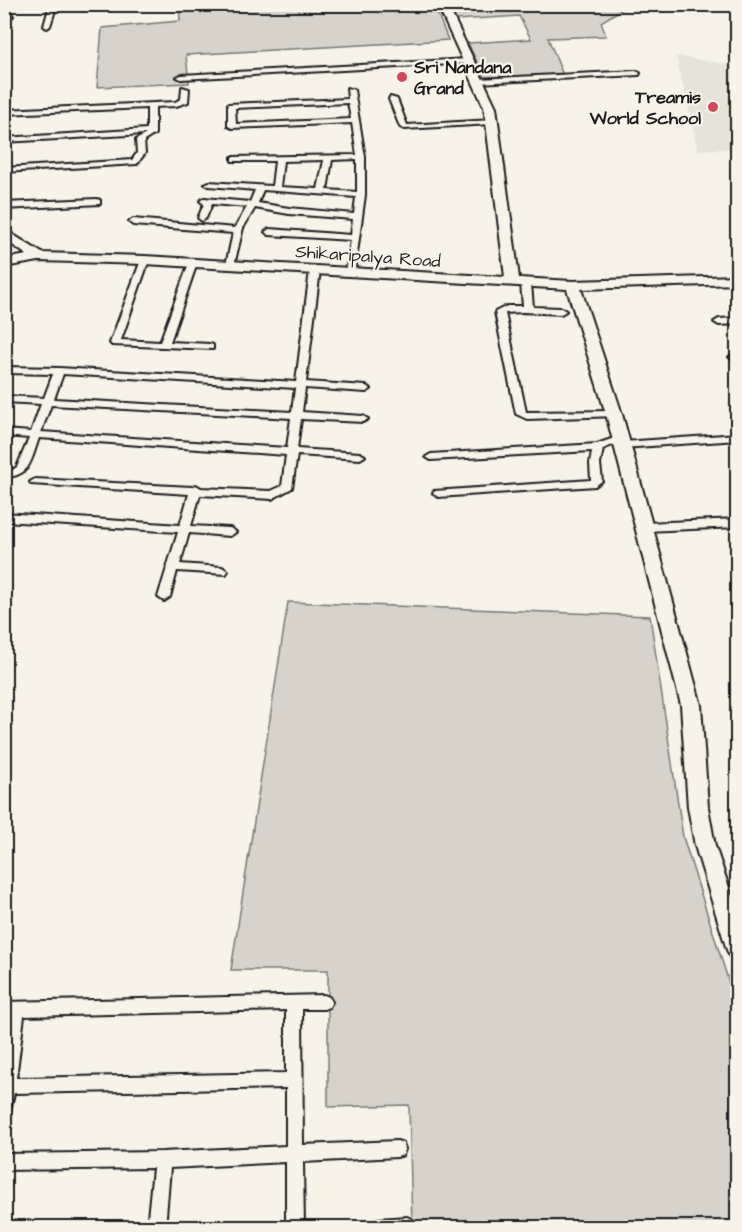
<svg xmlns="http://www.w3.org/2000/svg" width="742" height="1232" font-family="'Architects Daughter',sans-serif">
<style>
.built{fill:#e6e3d9}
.green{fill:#d7d3cb;stroke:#7a7874;stroke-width:1.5}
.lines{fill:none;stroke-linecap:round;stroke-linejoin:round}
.street-casing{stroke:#1c1c1c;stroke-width:4}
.secondary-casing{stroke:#1c1c1c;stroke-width:4}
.street{fill:#f7f3e8;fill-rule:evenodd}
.secondary{fill:#f7f3e8;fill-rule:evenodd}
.poi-dot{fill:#d1495b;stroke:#f7f3e8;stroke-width:2}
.labels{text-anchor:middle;stroke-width:4.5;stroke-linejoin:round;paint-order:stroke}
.far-poi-label{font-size:18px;font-weight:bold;fill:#1c1c1c;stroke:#f7f3e8;text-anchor:start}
.far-street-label{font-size:18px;fill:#1c1c1c;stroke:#f7f3e8}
</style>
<rect width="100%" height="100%" fill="#f7f3e8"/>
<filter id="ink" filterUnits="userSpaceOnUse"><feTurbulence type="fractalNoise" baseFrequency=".0167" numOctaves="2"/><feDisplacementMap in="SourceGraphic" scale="12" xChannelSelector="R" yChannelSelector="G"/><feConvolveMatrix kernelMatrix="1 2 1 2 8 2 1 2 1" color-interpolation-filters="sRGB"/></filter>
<g filter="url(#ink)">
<polygon class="built" points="676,56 737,66 737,148 698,150"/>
<g class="green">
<polygon points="179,5 434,5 448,40 186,55 189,83 97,87 102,28 180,21"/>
<polygon points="449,5 651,5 622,9 601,22 606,36 548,38 563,75 485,79 468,43 531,39 519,16 456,20"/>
<polygon points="288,602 650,616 683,837 737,1008 737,1227 412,1227 409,1105 328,1107 328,970 231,970"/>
</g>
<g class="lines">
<defs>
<g id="street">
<polygon points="50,4 57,4 50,26 47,28 44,26"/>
<polygon points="4,13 12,15 13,16 10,18 4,17"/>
<polygon points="468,59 471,59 471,63 181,79 177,77 181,75"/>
<polygon points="636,71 640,73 639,75 478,83 474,81 478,79"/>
<polygon points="182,87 189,89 188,102 176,106 155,107 155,134 144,141 145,153 137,164 4,172 4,168 132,160 137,153 136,140 146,134 4,142 4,138 147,129 147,108 4,114 4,110 175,102 181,99"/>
<path d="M347 88 354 90 365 157V195L354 275 351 276 346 273 351 240 269 235 265 232 269 229 351 235 353 219 289 214 255 208 243 228 234 265 230 268 226 265 233 233 133 225 129 222 133 219 235 228 247 207 212 204 206 218 202 221 198 218 204 204 200 201 204 198 250 202 255 190 209 186 205 184 209 182 272 186 275 161H232V157L357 155 352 123 232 128 228 126V104L348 99ZM348 103 351 119 236 124 235 108ZM357 159V192L327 190 332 160ZM324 160 318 189 280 187 283 161ZM263 190 356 197 354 214 289 208 258 203Z"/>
<polygon points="390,97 397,99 407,125 492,120 496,122 492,124 404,129 400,127 389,99"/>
<polygon points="97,199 100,200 100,204 4,209 4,203"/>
<polygon points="145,257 149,260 121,340 160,342 189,263 193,260 197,263 170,342 210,344 213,345 213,349 112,345 110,343 141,260"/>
<path d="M315 267 320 270 306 382 366 386 371 389 366 392 305 388 302 412 363 416 368 419 363 422 301 419 297 449 360 453 365 456 360 459 297 455 292 488 272 499 200 495 191 526 230 528 236 532 230 536 189 533 180 564 222 567 228 571 226 574 177 571 170 597 164 601 158 597 178 532 4 521V513L180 525 189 494 31 484 30 482 35 479 192 487 196 485 201 488 271 491 282 486 286 455 39 438C31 459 31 477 4 477V471H11L17 467 29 438 4 436V430L31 432 41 404 4 402V396L44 398 53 374 4 373V367L59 368 296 382 310 270ZM63 374 295 388 292 412 54 399ZM51 405 291 418 287 448 41 432Z"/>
<polygon points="526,281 531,284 533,307 561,308 566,311 561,314 523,312 505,313 526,412 614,411 618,412 619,414 618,416 527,419 516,414 495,312 507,306 523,306 521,284"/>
<polygon points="738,318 738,324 719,325 714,322 719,319"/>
<polygon points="734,354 738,354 738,360 729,357"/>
<polygon points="738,434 738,440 622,448 618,447 618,443 603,449 600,464 602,481 595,486 438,497 433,493 434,491 591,480 590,464 592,451 431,460 426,457 431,454 597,444 620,436 625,439 623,442"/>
<polygon points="738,519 738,527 645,531 639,527 645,523"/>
<path d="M324 995 329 997 332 1002 329 1007 324 1009H302L303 1145 397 1141 403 1143 405 1149 403 1155 397 1157 303 1162 304 1228H286V1162L170 1168 165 1228H147L153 1168 4 1170V1154L162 1152 286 1146V1088L14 1093 10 1111 4 1114V1043L8 1016H4V1002ZM286 1010V1073L16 1078 24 1016Z"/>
<polygon points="407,1217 413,1220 415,1228 370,1228 372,1222 378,1219"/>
</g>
<polygon id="secondary" points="437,4 447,4 496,107 519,278 573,281 738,276 738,284 581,289 622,414 701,705 708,807 715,846 738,914 738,960 730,957 727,950 695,846 688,807 681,705 606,414 567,289 145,264 39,261 4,267 4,259 27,255 4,239 4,229 42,253 145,256 505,277 484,107"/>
</defs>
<use href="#street" class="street-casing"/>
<use href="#secondary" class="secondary-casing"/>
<use href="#street" class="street"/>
<use href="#secondary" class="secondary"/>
</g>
</g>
<g class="poi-dot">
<circle cx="402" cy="77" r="6"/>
<circle cx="713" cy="107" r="6"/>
</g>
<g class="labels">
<g class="far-poi-label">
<text x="414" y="73">Sri Nandana<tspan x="414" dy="21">Grand</tspan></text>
<text x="701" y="103" text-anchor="end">Treamis<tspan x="701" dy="21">World School</tspan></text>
</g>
<g class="far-street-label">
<text transform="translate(368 256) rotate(4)" y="6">Shikaripalya Road</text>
</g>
</g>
<rect width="742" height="1232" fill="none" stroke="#f7f3e8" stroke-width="24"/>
<rect x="12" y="12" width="718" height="1208" fill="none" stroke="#1c1c1c" stroke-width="2" filter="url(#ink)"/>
</svg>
